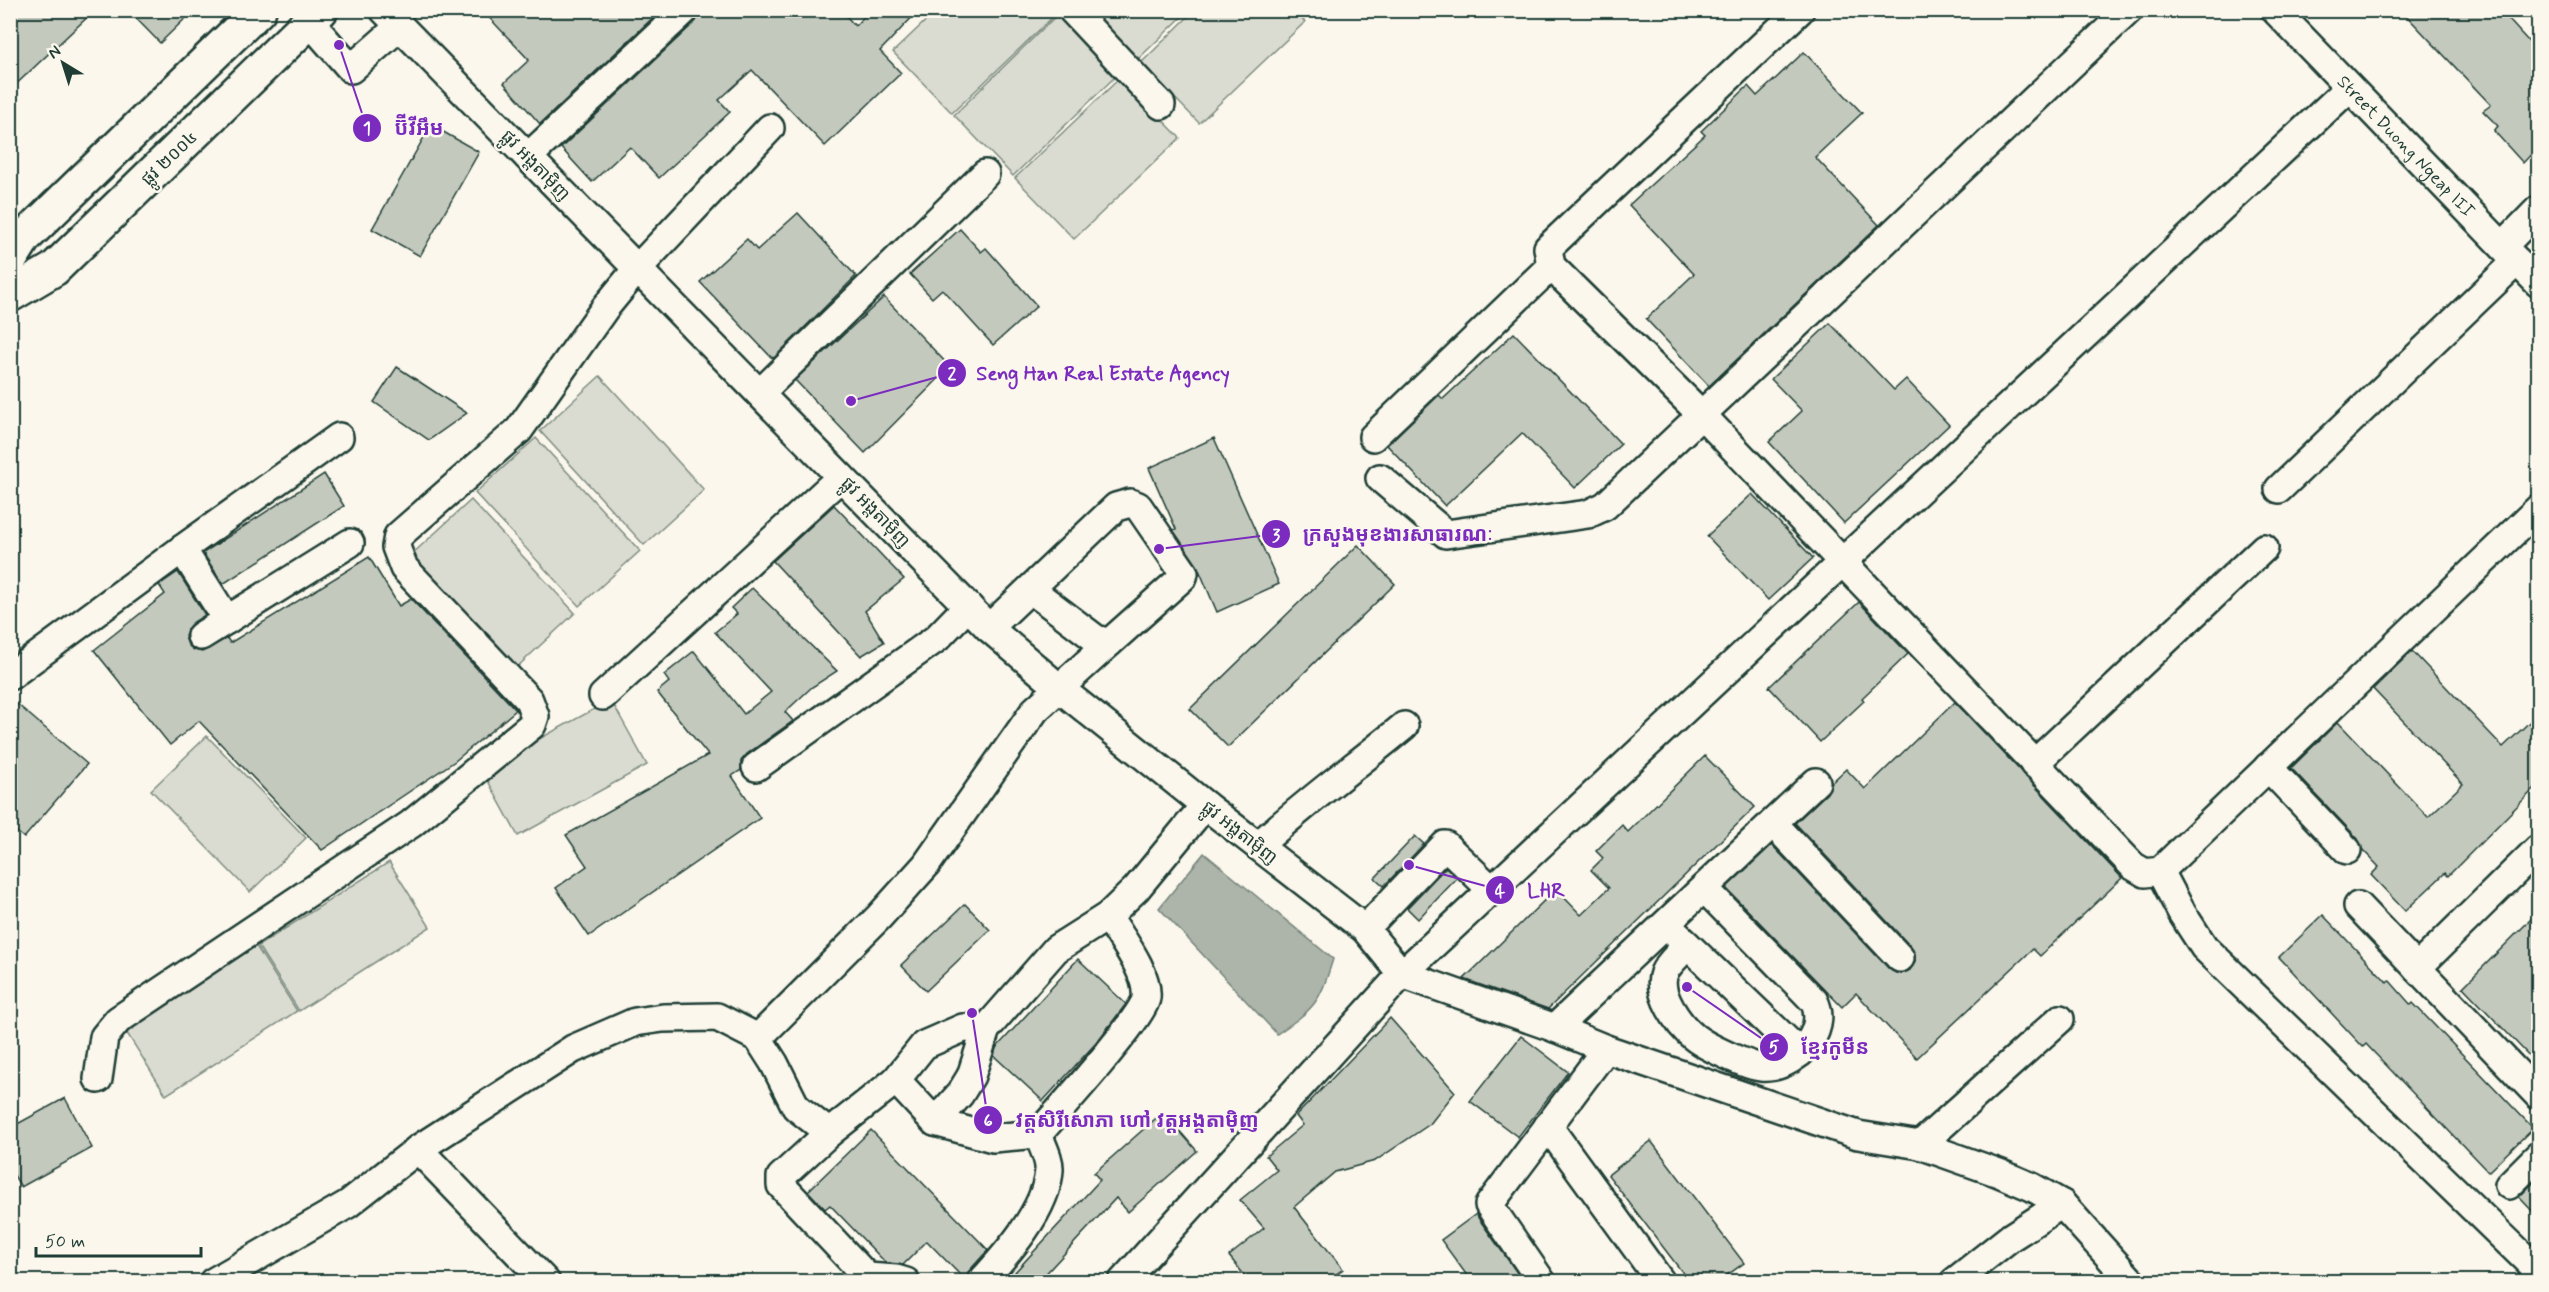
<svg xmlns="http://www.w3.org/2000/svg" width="2549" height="1292" font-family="Mynerve,'Noto Sans Khmer',sans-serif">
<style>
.green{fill:#dbdcd1;stroke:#7d8c82;stroke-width:1.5}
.water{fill:#adb4aa;stroke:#74847b;stroke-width:1.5}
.building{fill:#c4c9be;stroke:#1f3d34;stroke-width:1.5}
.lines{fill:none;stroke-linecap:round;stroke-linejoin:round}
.minor-casing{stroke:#1f3d34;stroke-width:32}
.major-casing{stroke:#1f3d34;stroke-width:38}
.minor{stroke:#fbf7ec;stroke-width:27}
.major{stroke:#fbf7ec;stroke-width:33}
.labels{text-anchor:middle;stroke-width:5;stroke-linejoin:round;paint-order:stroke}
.street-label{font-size:18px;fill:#1f3d34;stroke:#fbf7ec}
.leader{fill:none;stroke:#7b2cbf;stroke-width:2}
.callout-dot{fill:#7b2cbf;stroke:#fbf7ec;stroke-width:2}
.mark-label{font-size:18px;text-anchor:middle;font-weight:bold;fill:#fff}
.callout-label{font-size:20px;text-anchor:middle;font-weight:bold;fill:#7b2cbf;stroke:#fbf7ec;stroke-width:5;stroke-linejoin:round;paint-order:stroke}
</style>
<rect width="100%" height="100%" fill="#fbf7ec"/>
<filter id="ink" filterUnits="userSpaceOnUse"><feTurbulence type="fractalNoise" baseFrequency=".0167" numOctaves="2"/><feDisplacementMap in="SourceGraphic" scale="12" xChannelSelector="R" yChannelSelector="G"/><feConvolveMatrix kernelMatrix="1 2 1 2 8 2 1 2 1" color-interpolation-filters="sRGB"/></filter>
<g filter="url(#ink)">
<g class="green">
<polygon points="1056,10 1058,12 952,113 893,52 936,11"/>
<polygon points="1090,11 1188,11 1137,60"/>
<polygon points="1194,11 1294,11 1305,22 1199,123 1141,63"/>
<polygon points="1059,13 1118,74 1013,176 954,115"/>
<polygon points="1121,77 1180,138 1074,239 1015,178"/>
<polygon points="600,376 704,490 644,545 540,431"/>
<polygon points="536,438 640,551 579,606 475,493"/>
<polygon points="471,500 575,613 515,669 411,555"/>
<polygon points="611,700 647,765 518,836 482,770"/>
<polygon points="207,736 306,838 250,892 151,790"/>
<polygon points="389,862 430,927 299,1011 258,946"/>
<polygon points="256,946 297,1011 166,1095 125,1030"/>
</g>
<path class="water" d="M1204 853 1333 959C1319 1004 1316 1007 1277 1034L1159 908Z"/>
<g class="building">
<polygon points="10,10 95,10 10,90"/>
<polygon points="128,10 194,10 160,43"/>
<polygon points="482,10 661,10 540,124 504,83 529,60"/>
<polygon points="700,10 841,10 855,26 870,10 919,10 880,51 901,73 825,146 752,70 719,100 730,112 659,178 630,147 592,182 561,148 696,21"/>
<polygon points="2401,10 2500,10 2538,52 2538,147 2523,163 2494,131 2498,126 2483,111 2491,105"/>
<polygon points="1804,52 1862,113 1815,157 1879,225 1709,386 1646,319 1694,274 1629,205 1705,135 1701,131 1748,86 1757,96"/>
<polygon points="431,125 479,152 420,256 372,229"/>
<polygon points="798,213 856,276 774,358 771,357 700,282 747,239 757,250"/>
<polygon points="960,229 981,252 986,248 1037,306 993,345 942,289 932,298 910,274"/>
<polygon points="884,297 950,367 865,453 795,380"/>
<polygon points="1830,323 1894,390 1906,379 1949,425 1844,523 1769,442 1802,411 1771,379"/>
<polygon points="1514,333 1621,444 1575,488 1522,433 1445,506 1387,445 1439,395 1443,399"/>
<polygon points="397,367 467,413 429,440 374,402"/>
<polygon points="1214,438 1279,584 1217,612 1197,565 1173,530 1176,529 1149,468"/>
<polygon points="324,474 344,506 223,584 203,553"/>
<polygon points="1752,494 1813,558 1768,600 1707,536"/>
<polygon points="834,505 904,579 865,611 884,642 861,656 773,561"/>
<polygon points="1358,545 1395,584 1228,747 1190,709"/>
<polygon points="369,557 399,606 411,599 516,710 455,761 322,850 199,721 170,745 94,650 165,594 159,585 178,572 205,615 192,623 187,629 185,636 188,645 194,650 202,652 227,638 230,643"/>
<polygon points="752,588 837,671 812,687 785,712 793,721 747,754 741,761 741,770 732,776 760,818 589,936 556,888 587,866 566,835 708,755 657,692 669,682 664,675 694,651 744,714 771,692 715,632 737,614 731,608"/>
<polygon points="1859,602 1908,654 1862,698 1864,701 1820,742 1769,687"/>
<polygon points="2412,651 2503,747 2538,714 2538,785 2448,876 2445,873 2405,911 2371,875 2379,867 2362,849 2358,839 2291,768 2338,722 2428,817 2463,784 2373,689"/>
<polygon points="10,698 87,764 24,838 10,826"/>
<polygon points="1955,702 2122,878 2040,956 2033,949 1917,1058 1856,993 1842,1007 1726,888 1772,845 1889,969 1896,973 1903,973 1910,970 1915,962 1915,954 1911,947 1795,823 1827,793 1831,783 1846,769 1865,789"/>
<polygon points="1705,756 1755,807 1548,1009 1464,979 1556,889 1581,915 1609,888 1591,870 1603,858 1596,851 1622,825 1628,832"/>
<polygon points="1415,836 1424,844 1384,886 1375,878"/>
<polygon points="1446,867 1457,878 1418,919 1407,908"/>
<polygon points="965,904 990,930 926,991 901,965"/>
<polygon points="2538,912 2538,1065 2463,987"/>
<polygon points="2323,915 2387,982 2389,980 2411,1005 2413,1003 2533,1128 2488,1172 2366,1044 2363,1047 2279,957"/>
<polygon points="1078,959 1126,1004 1096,1043 1043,1101 994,1056 996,1048"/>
<polygon points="1390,1018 1455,1092 1430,1124 1375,1161 1335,1172 1294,1207 1343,1269 1327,1281 1249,1281 1229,1256 1264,1228 1240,1200 1277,1170 1266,1156 1303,1125 1296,1116"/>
<polygon points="1521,1036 1568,1072 1518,1137 1470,1101"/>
<polygon points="65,1098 92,1148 21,1187 10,1169 10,1128"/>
<polygon points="1163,1112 1197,1151 1128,1212 1116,1198 1039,1281 1026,1281 1015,1272 1100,1180 1094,1173"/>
<polygon points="871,1130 988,1250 969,1271 965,1280 927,1241 903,1265 886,1263 830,1205 825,1209 808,1191"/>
<polygon points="1651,1141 1744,1263 1719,1281 1689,1281 1608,1175"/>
<polygon points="2538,1178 2538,1217 2519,1197"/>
<polygon points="1476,1214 1479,1219 1523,1281 1471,1281 1441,1240"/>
</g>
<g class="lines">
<defs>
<g id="minor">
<polyline points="384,10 989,628 1058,687 1205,805 1365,929 1402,974"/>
<polyline points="1072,10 1161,105"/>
<polyline points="1800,10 1548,248 1551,266 1702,415 2133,866 2145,873 2160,871 2538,509"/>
<path id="s1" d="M2275 10 2538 283"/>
<polyline points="310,22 351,69 400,26"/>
<polyline points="528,157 685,10"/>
<polyline points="2503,246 2538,210"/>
<polyline points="760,393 985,174"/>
<polyline points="1373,437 1551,266"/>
<polyline points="1380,478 1446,534 1588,514 1605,506 2129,10"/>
<polyline points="2279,489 2517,261"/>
<polyline points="182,549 227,620"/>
<polyline points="989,628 1116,507 1130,503 1138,506 1184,573 1183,577 1109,643 1096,639 1030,589"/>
<polyline points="201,636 350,543"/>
<polyline points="1109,643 1035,710 926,865 879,917 758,1038 774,1063 796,1107 829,1133 896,1080 924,1045 963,1028 986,1029 1056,949 1108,916 1136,889 1205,805"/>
<polyline points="10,676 182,549 339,437"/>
<polyline points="603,696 841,477"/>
<polyline points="2034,764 2264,548"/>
<polyline points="756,767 937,638 968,606"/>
<polyline points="2268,767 2347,850"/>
<polyline points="1773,823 1900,958"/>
<path d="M1258 846C1304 803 1356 766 1404 726"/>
<polyline points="2160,871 2182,913 2204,947 2538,1271"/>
<polyline points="2358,906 2538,1095"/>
<polyline points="1365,929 1445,845 1493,891"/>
<polyline points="1675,933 1800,1053"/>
<path d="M1687 945C1681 953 1668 963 1664 973 1656 994 1679 1025 1694 1037 1705 1046 1747 1066 1761 1067 1793 1070 1830 1032 1814 1001L1704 888"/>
<polyline points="2417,968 2538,849"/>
<polyline points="1402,974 1555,1028 1606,1049 1858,1135 1920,1145 1999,1173 2032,1187 2062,1204 2132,1282"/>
<polyline points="1555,1028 1816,782"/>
<polyline points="98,1079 104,1037 118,1020 411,824 532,725 535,716 529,700 404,568 396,547 398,536 519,430 605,308 637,269 770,128"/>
<path d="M896 1080 935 1122 993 1138 1038 1134C1055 1115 1145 1015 1146 998 1149 973 1121 938 1108 916"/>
<polyline points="935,1122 960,1094 971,1076 986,1029"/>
<polyline points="1548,1126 1661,1282"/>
<polyline points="829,1133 781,1177 781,1185 867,1277"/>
<polyline points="1920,1145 2060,1019"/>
<polyline points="418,1149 546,1282"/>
<polyline points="2509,1185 2538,1156"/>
<polyline points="213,1282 348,1204 418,1149 573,1049 635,1022 663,1018 717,1017 758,1038"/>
<polyline points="862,1282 867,1277 896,1279 906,1282"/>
<path d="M981 1282C1007 1254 1047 1209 1049 1170 1050 1160 1042 1145 1038 1134"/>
<polyline points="1122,1282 1402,974 2349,88"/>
<polyline points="1542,1282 1489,1205 1606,1049"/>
<polyline points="1954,1282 2011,1237 2062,1204"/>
</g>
<g id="major">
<polyline points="10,260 24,238 259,10"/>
<polyline points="10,295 54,269 321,10"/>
</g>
</defs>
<use href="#minor" class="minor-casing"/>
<use href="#major" class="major-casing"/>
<use href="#minor" class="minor"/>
<use href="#major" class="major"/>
</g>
</g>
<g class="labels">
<g class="street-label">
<text dy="6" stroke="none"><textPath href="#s1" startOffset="189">Street Duong Ngeap III</textPath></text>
<text transform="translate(169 158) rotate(-44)" y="6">ផ្លូវ ២០០៤</text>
<text transform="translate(536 165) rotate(46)" y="6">ផ្លូវ អង្តតាម៉ិញ</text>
<text transform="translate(876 512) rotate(46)" y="6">ផ្លូវ អង្តតាម៉ិញ</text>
<text transform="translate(1240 832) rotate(38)" y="6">ផ្លូវ អង្តតាម៉ិញ</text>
</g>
</g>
<path class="leader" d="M339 45L367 128M851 401L952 373M1159 549L1276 534M1409 865L1500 890M1687 987L1774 1047M972 1013L988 1120"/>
<g class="callout-dot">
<circle cx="339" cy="45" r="6"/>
<circle cx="851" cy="401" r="6"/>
<circle cx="1159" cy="549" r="6"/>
<circle cx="1409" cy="865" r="6"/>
<circle cx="1687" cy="987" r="6"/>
<circle cx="972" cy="1013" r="6"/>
<circle cx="367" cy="128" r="15"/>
<circle cx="952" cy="373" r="15"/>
<circle cx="1276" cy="534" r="15"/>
<circle cx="1500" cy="890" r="15"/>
<circle cx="1774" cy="1047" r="15"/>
<circle cx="988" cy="1120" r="15"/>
</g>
<g class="mark-label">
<text x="367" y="134">1</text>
<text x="952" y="379">2</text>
<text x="1276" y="541">3</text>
<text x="1500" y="897">4</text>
<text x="1774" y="1053">5</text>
<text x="988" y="1126">6</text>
</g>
<g class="callout-label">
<text x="419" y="135">ប៊ីវីអឹម</text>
<text x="1103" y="380">Seng Han Real Estate Agency</text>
<text x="1398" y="541">ក្រសួងមុខងារសាធារណៈ</text>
<text x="1546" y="897">LHR</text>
<text x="1835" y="1054">ខ្មែរកូមីន</text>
<text x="1137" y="1127">វត្តសិរីសោភា ហៅ វត្តអង្តតាម៉ិញ</text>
</g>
<rect width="2549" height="1292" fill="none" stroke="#fbf7ec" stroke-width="36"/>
<rect x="18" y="18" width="2513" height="1256" fill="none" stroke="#1f3d34" stroke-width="2" filter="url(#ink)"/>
<g transform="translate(63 63) rotate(322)" stroke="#fbf7ec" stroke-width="4.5" paint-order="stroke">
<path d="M0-4.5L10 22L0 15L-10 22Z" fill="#1f3d34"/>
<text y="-9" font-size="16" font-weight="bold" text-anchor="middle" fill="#1f3d34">N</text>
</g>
<path d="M36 1247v9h165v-9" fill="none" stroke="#1f3d34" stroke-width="3"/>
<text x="45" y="1247" font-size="18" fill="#1f3d34" stroke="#fbf7ec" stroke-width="4.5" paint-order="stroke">50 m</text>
</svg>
